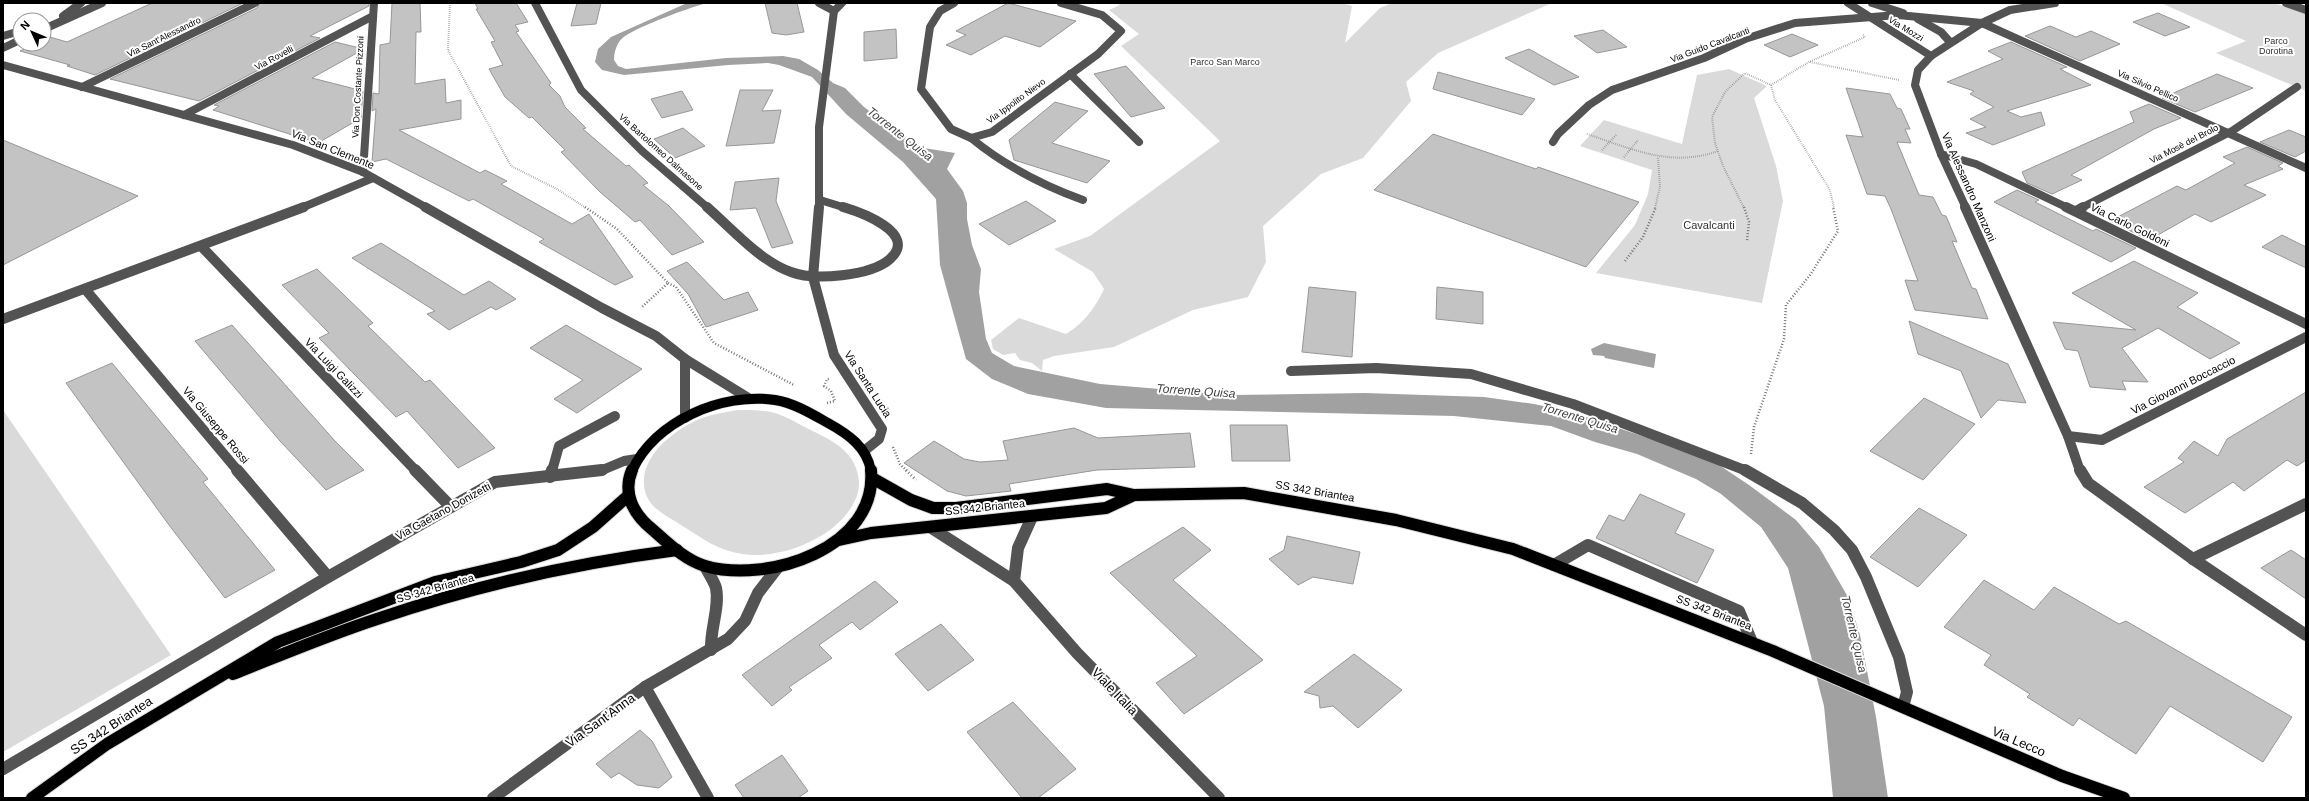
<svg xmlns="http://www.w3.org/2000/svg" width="2309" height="801" font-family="Helvetica,sans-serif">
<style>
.green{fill:#dadada}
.water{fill:#a1a1a1}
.building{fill:#c3c3c3;stroke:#979797}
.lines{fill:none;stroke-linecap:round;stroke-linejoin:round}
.major-far1-casing{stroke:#dbdbdb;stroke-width:11}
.major-casing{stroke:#dbdbdb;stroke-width:14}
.path-far2{stroke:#757575;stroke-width:2;stroke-dasharray:0.5 1.5;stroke-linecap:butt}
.path-far1{stroke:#757575;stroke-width:2.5;stroke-dasharray:1 2;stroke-linecap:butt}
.path{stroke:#757575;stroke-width:3;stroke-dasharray:1 2.5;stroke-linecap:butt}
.minor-far2{stroke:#535353;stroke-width:8}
.minor-far1{stroke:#535353;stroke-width:10}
.minor{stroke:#535353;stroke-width:12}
.major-far1{stroke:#000;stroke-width:10}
.major{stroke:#000;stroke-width:12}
.labels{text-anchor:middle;stroke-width:4;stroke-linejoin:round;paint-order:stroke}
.far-street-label{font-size:9px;fill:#000;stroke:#fff}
.far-park-label{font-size:9px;fill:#313131;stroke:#fff}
.street-label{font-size:11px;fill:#000;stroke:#fff}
.park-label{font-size:11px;fill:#313131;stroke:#fff}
.water-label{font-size:12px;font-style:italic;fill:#424242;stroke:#fff}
.near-street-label{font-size:13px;fill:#000;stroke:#fff}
</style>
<rect width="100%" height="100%" fill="#fff"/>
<g class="green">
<path d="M1115 3H1342L1352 6 1345 43 1380 8 1392 3H1552L1438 53 1406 82 1411 101 1363 158 1321 174 1263 226 1266 262 1248 297 1193 310 1114 347 1054 356 1043 360 1042 371 1032 363 1020 360 1015 353 1003 355 993 349 991 340 1019 318 1066 334C1084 323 1095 308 1104 289L1093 272 1054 249 1090 236 1220 141 1121 46 1139 34 1109 10 1120 5Z"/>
<polygon points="2161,3 2273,3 2306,13 2306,91 2216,53 2246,41"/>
<polygon points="1729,69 1767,86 1754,98 1776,166 1783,201 1762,303 1596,273 1635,225 1648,194 1652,170 1580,146 1604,120 1682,144 1697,75"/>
<polygon points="3,410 171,655 3,752"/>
<path d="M738 410C749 410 760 410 771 412 784 415 795 422 807 428 832 441 858 451 859 484 859 504 840 524 824 534 797 551 761 561 729 551 711 546 696 534 681 525 669 517 653 510 647 497 632 461 674 429 702 418 714 414 726 412 738 410Z"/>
</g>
<g class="water">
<path d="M687 3H706C684 10 644 24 625 36 617 41 614 52 614 60L618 66 626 69 726 58 783 56 799 59 818 70 833 83 845 88 864 107 918 147 955 153 947 169 963 191 967 203V219L972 245 981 269 979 292 986 339 992 353 1014 366 1100 384 1231 395 1365 393 1484 397 1534 404 1571 412 1710 459 1749 485 1796 520 1819 547 1848 597 1860 635 1876 717 1888 798H1833L1824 706 1788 568 1761 527 1721 494 1696 479 1637 454 1595 442 1551 426 1454 416 1106 408 1028 394 992 379 966 359 940 265 936 199 903 162 846 114 812 77 779 65 768 63 728 65 624 75 602 70 595 62 598 49 611 37Z"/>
<polygon points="1604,343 1656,354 1654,368 1605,358 1604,356 1593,355 1591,349"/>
</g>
<g class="building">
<polygon points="152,3 243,3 95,75 67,66 70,65 20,51 35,44 44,44 44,40 50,37 67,42"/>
<polygon points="260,3 369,3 369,6 310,36 320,38 199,101 110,79 257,8"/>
<polygon points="392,3 420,3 421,32 416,32 415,84 445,79 446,103 461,100 461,119 399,130 480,173 485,170 507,181 501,184 572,224 589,214 633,277 615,285 539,242 544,239 473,199 469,201 386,159 372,162 376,109 372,111 373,93 379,94 380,45 390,43"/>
<polygon points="475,3 516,3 528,22 515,25 519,31 516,32 551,83 549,85 560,96 565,107 586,128 583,129 626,166 629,165 648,183 643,185 669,206 704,242 672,255 640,220 635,222 600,192 561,152 565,150 532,117 529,118 505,97 489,69 503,65 491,42 495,41 476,9 478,9"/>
<polygon points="577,3 601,3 596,24 571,26"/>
<polygon points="765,3 797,3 804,32 786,35 772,33"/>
<polygon points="1008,3 1076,21 1040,47 1005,36 971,55 946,45 966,35 956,31"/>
<polygon points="2158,13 2190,27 2165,36 2133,22"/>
<polygon points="2050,26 2076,37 2091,31 2120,44 2080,61 2025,36"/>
<polygon points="896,29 897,58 864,61 864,32"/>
<polygon points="1603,30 1627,47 1597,53 1574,36"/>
<polygon points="1792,34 1818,45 1790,57 1764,45"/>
<polygon points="335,42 364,49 312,78 363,91 361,118 318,143 213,110 219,106 214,105"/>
<polygon points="2011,42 2067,67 2060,69 2091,85 2007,111 2021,117 2041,112 2045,125 1993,145 1966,133 1986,127 1970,119 1994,107 1970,94 1974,91 1947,82 2003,59 1988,51"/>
<polygon points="1529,49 1579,77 1554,85 1505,58"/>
<polygon points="1126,66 1165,108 1131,117 1094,74"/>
<polygon points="1438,72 1535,99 1522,115 1433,89"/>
<polygon points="2217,74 2253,88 2195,112 2162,98"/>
<polygon points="1846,88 1890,94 1897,108 1901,109 1910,129 1905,129 1911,143 1897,142 1919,195 1933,197 1942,215 1946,216 1957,242 1952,241 1972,288 1976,289 1988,319 1915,310 1905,280 1918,281 1891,209 1885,196 1867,194 1846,135 1863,137"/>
<polygon points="740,90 773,90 762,111 781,110 774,143 726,146"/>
<polygon points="682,91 693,110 662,118 651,99"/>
<polygon points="1055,102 1088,111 1052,143 1110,161 1087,183 1014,160 1009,140"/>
<polygon points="2149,104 2181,118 2154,129 2071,175 2082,180 2052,194 2027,183 2022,172 2134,122 2130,112"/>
<polygon points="683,128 705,146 675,158 654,139"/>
<polygon points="2289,130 2306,137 2306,151 2295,157 2260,142"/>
<polygon points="1433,134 1536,169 1538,167 1639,202 1586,267 1374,190"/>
<polygon points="3,140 138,196 3,265"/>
<polygon points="2247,147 2283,163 2278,166 2283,169 2244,185 2266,195 2211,222 2195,214 2149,240 2110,221 2177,186 2186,190 2235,163 2223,157"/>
<polygon points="779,178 776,201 793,243 772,248 756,208 730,210 735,182"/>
<polygon points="2017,190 2039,200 2035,202 2093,231 2096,229 2136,248 2111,262 1994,202"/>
<polygon points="1026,201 1056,221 1009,245 979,224"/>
<polygon points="2282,235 2306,247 2306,268 2262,247"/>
<polygon points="381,243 464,295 489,281 516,299 496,310 491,307 449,330 427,314 435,311 352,258"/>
<polygon points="2134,261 2198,293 2177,307 2240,343 2210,359 2158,328 2122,348 2148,382 2122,381 2126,390 2090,387 2078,351 2065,349 2053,322 2136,330 2072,293"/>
<polygon points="687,262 724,300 748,292 758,310 706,327 688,294 667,271"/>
<polygon points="317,269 373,323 368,326 425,382 430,380 495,448 458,468 407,411 396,417 319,338 329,333 282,285"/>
<polygon points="1309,287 1356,292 1352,357 1302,352"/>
<polygon points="1437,287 1483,292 1483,324 1436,319"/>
<polygon points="1909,321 2008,364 2026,403 1998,400 1981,418 1961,371 1918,354"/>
<polygon points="232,325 335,441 364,470 326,490 280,441 195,341"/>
<polygon points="566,325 642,369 577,413 554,399 583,380 530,348"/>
<polygon points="112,363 208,479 203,482 275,570 225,598 169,525 66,383"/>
<polygon points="2306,392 2306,460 2297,466 2287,460 2244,491 2233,482 2185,513 2144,487 2184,462 2178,458 2194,441 2218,456 2227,439"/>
<polygon points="1924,398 1975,424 1923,480 1870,451"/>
<polygon points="1230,425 1287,425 1290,461 1232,461"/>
<polygon points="1074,428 1098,438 1190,433 1195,467 1097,470 1009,484 1011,491 966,496 947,491 904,463 934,441 964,459 980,462 1008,460 1003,441"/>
<polygon points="1640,494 1685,514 1675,533 1714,550 1697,583 1596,538 1609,515 1624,521"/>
<polygon points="1919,508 1967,535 1918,587 1870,557"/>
<polygon points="1183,527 1211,550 1173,580 1263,660 1184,714 1156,683 1197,656 1110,573"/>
<polygon points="1287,536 1360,552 1353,584 1313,577 1298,585 1269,559 1284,550"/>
<polygon points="2291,550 2306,560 2306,599 2261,568"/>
<polygon points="1984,580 2034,610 2054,587 2119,624 2126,621 2292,717 2263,762 2170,706 2136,754 2079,718 2073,726 2027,697 2030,694 1984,665 1991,655 1944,627"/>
<polygon points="875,581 898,602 860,630 852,622 819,645 832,658 789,687 792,690 772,706 742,675"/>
<polygon points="941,624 974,660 928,691 895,654"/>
<polygon points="1354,654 1402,690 1358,728 1333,706 1320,708 1319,696 1304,692"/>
<polygon points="1013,702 1076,769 1038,798 1022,798 967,732"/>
<polygon points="640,730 652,741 672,777 659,788 637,785 619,773 611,778 596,764"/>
<polygon points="782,755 808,791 798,798 744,798 735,785"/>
</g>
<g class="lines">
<defs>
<path id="major-far1" d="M632 471C654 421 723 392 775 400 794 403 812 414 828 423 848 434 867 447 871 471"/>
<g id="major">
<path d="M632 470C622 494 634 515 653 530 669 544 685 560 705 566 768 584 878 548 871 470"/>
<polyline points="872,478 911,500 933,508 956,508 1107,489 1134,495 1244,493 1396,520 1513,549 1773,651 2062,776 2124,798"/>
<polyline points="839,540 871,533 1106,508 1134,495"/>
<path d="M233 674C281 655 328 635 377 619 474 586 575 563 677 550"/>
<polyline points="32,798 107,744 278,642 435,582 521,562 558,550 593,527 629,495"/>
</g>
</defs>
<use href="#major-far1" class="major-far1-casing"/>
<use href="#major" class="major-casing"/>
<g class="path-far2">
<polyline points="450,3 448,50 511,166 557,189 586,208"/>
<polyline points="1810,62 1899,80"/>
<polyline points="1771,85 1809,62 1865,37 1863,35"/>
<path d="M1587 134C1632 149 1671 168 1718 151"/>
<polyline points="1602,150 1617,134"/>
<polyline points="1624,157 1638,140"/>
<polyline points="1655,208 1660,187 1658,157"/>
<polyline points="1744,208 1723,166 1715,143 1712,117 1725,92 1745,73 1771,85 1775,100 1830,190 1834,208"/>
</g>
<g class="path-far1">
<polyline points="585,207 617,229 668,283 641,308"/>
<polyline points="1744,207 1749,222 1747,241"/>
<polyline points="1625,261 1643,237 1656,207"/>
<polyline points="668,283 676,287 714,343 794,385"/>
<polyline points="827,403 835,401 831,391 824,386 827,379 830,379"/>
<polyline points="893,447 900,464 907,471"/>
<polyline points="1751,454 1754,427 1784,339 1786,305 1810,275 1838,231 1833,207"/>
</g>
<polyline class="path" points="906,470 916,480"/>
<g class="minor-far2">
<polyline points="535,3 581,90 642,151 708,208"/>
<polyline points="819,3 834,11"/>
<polyline points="954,3 940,11 930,27 921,89 951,129 971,138 992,132 1098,54 1121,31 1102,15 1061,3"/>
<polyline points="1848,3 1931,56"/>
<polyline points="1872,3 1903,13"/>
<polyline points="2286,3 2306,10"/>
<polyline points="63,16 81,3"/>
<polyline points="1918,19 1941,32 1950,42"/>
<polyline points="44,29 102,3"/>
<polyline points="3,36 20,31"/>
<polyline points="3,48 20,40"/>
<polyline points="3,65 293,145 363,172 427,208"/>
<polyline points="1070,74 1139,142"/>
<polyline points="82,87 255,3"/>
<polyline points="184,115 373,16"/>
<path d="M971 138C1005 166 1042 185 1083 200"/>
<polyline points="1553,142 1558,134 1589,105 1612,90 1704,58 1745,39 1795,23 1898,15 1982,23 2306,168"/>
<polyline points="1941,154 1976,164 2068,208"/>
<polyline points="363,172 374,3"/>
<polyline points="820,200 846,208"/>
<polyline points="301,208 373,178"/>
<polyline points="819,208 819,127 834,11 842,3"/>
<polyline points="1966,208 1941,154 1915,85 1918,70 1931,56 1982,23 2010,10 2055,3"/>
<polyline points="2081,208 2232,131 2297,87"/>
</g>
<g class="minor-far1">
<polyline points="425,207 602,308 656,336 685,359 750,399"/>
<path d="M707 207C731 228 761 262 791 272 814 281 871 276 890 259 919 233 860 212 843 207"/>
<polyline points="819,207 813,277 834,355 882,429 879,439 864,451"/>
<polyline points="1965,207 2068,436 2080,471"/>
<polyline points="2066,207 2306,324"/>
<polyline points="2076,211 2083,207"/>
<polyline points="201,246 416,471"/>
<polyline points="85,289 238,471"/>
<polyline points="3,319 304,207"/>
<polyline points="685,359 685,418"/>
<polyline points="1291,371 1376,368 1471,374 1573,404 1747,471"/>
<polyline points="2068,436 2102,440 2306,337"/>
<polyline points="552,471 559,446 615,416"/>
<polyline points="600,471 624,461 637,459"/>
</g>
<g class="minor">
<polyline points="237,470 328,577"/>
<polyline points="415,470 450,506"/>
<polyline points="1745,470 1802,503 1834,530 1852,550 1866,577 1899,657 1907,692 1903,707"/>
<polyline points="2080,470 2088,483 2193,559 2306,635"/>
<polyline points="550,477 552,470"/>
<polyline points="930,527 1014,581 1077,653 1219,798"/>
<polyline points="2193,559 2306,504"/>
<polyline points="1554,565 1588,545 1739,611 1752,642"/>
<path d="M705 566C708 573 714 581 716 588 720 607 710 629 711 650"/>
<polyline points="1014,581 1018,548 1032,517"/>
<polyline points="645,687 708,798"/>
<polyline points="3,769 328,577 495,482 602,470"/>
<polyline points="493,798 645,687 728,639 745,621 758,593 778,567"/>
</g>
<use href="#major-far1" class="major-far1"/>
<use href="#major" class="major"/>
</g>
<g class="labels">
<g class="far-street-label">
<text transform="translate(1906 29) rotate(31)" y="3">Via Mozzi</text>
<text transform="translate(164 37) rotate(-26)" y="3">Via Sant'Alessandro</text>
<text transform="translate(1710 45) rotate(-21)" y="3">Via Guido Cavalcanti</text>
<text transform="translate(274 58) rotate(-28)" y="3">Via Rovelli</text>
<text transform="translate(2148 86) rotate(24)" y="3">Via Silvio Pellico</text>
<text transform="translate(358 87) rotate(-87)" y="3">Via Don Costante Pizzoni</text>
<text transform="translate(1016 101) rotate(-36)" y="3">Via Ippolito Nievo</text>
<text transform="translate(2184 144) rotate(-27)" y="3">Via Mosè del Brolo</text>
<text transform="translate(661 152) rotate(42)" y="3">Via Bartolomeo Dalmasone</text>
</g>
<g class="far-park-label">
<text x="2276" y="44">Parco<tspan x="2276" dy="10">Dorotina</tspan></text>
<text x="1225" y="65">Parco San Marco</text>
</g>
<g class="street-label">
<text transform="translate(333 149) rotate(22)" y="4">Via San Clemente</text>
<text transform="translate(1969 187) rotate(66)" y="4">Via Alessandro Manzoni</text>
<text transform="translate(2130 225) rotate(26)" y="4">Via Carlo Goldoni</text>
<text transform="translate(334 368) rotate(46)" y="4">Via Luigi Galizzi</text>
<text transform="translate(868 384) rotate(57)" y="4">Via Santa Lucia</text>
<text transform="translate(2183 385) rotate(-27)" y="4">Via Giovanni Boccaccio</text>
<text transform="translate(216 425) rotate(50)" y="4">Via Giuseppe Rossi</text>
<text transform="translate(1315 491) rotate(10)" y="4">SS 342 Briantea</text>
<text transform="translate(985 507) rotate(-6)" y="4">SS 342 Briantea</text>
<text transform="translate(443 511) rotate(-29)" y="4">Via Gaetano Donizetti</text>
<text transform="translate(435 588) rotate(-16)" y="4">SS 342 Briantea</text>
<text transform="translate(1714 612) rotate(21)" y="4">SS 342 Briantea</text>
</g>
<g class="park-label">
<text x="1709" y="229">Cavalcanti</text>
</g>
<g class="water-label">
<text transform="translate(900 134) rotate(38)" y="4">Torrente Quisa</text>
<text transform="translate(1196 391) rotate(4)" y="4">Torrente Quisa</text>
<text transform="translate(1580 418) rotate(17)" y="4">Torrente Quisa</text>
<text transform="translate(1854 634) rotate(77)" y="4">Torrente Quisa</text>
</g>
<g class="near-street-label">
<text transform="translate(1115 691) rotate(46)" y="5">Viale Italia</text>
<text transform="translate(600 720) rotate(-36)" y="5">Via Sant'Anna</text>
<text transform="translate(111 725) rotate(-33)" y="5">SS 342 Briantea</text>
<text transform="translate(2019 741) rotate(23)" y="5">Via Lecco</text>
</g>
</g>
<rect width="2309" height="801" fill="none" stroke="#000000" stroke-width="8"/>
<g transform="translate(32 32) rotate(314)"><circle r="19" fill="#ffffff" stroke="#999999"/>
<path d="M0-3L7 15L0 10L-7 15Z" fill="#000000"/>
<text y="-6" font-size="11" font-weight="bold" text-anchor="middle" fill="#000000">N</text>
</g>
</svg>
